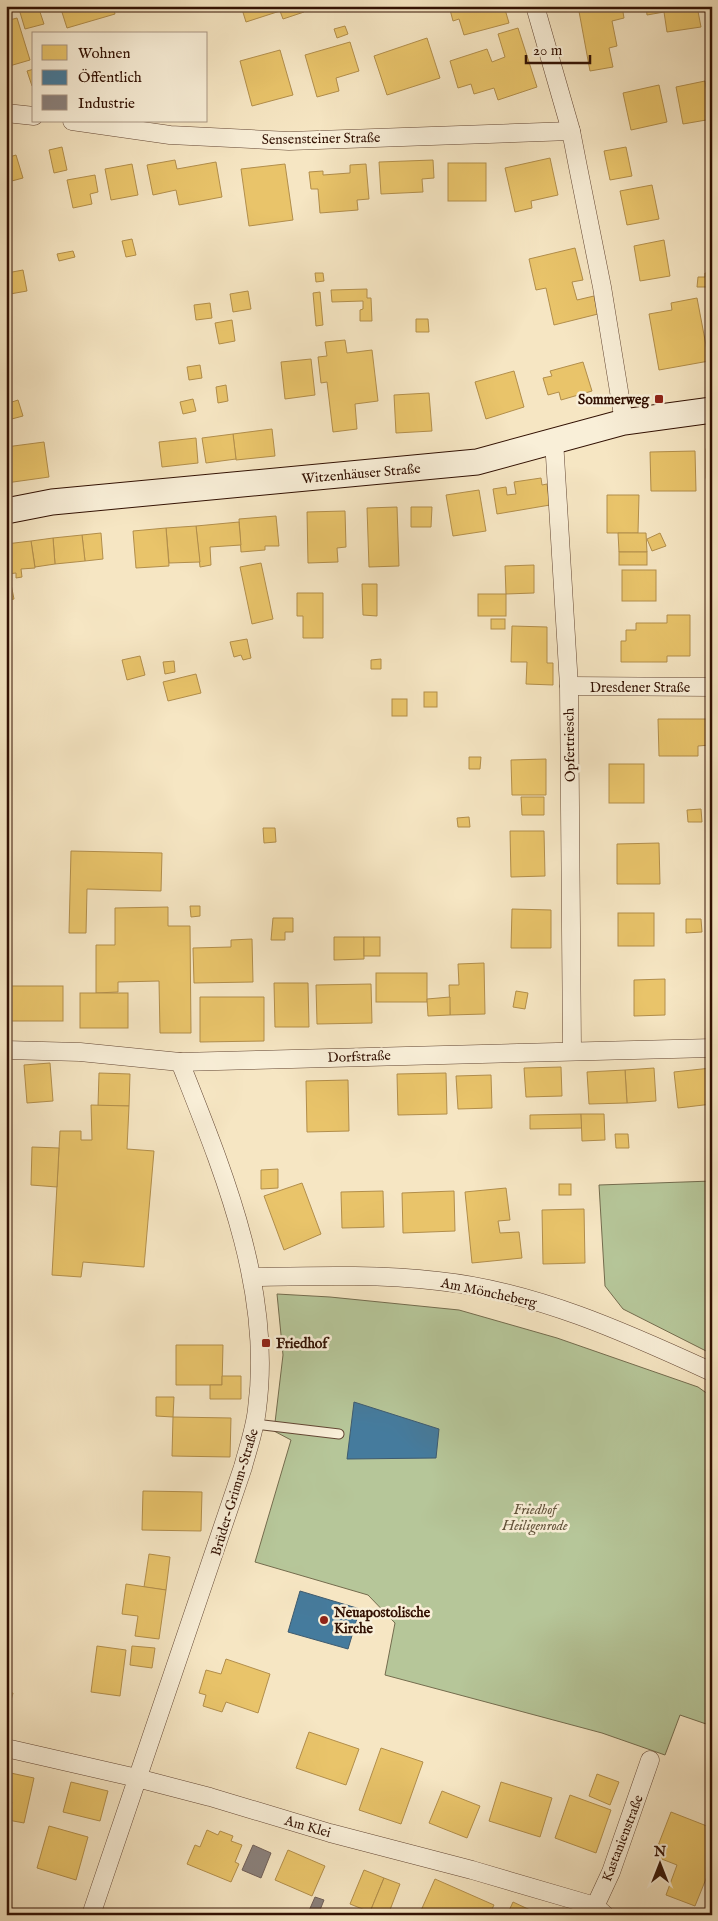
<svg xmlns="http://www.w3.org/2000/svg" width="718" height="1921" font-family="'IM FELL English',serif">
<style>
.green{fill:#b6c699;stroke:#746c4e}
.homes{fill:#e9c46a;stroke:#b28e4b}
.public{fill:#457b9d;stroke:#3f5b6f}
.industry{fill:#8a817c;stroke:#705f58}
.lines{fill:none;stroke-linecap:round;stroke-linejoin:round}
.service-casing{stroke:#634633;stroke-width:11}
.minor-casing{stroke:#634633;stroke-width:19}
.secondary-casing{stroke:#321103;stroke-width:27}
.service{stroke:#f9efd8;stroke-width:9}
.minor{stroke:#f9efd8;stroke-width:18}
.secondary{stroke:#f9efd8;stroke-width:25}
.poi-dot{fill:#8f2418;stroke:#f9efd8;stroke-width:2}
.labels{text-anchor:middle;stroke-width:5;stroke-linejoin:round;paint-order:stroke}
.street-label{font-size:14px;fill:#321103;stroke:#f9efd8}
.poi-label{font-size:14px;font-weight:bold;fill:#321103;stroke:#f9efd8;text-anchor:start}
.park-label{font-size:14px;font-style:italic;fill:#605038;stroke:#f9efd8}
</style>
<rect width="100%" height="100%" fill="#f6e6c3"/>
<filter id="stains"><feTurbulence type="fractalNoise" baseFrequency=".004" numOctaves="4"/><feColorMatrix values="0 0 0 0 .2 0 0 0 0 .09 0 0 0 0 .02 0 0 0 .5 -.17"/></filter>
<radialGradient id="worn" r=".72"><stop offset=".6" stop-color="#630" stop-opacity="0"/><stop offset="1" stop-color="#630" stop-opacity=".3"/></radialGradient>
<g class="green">
<polygon points="712,1181 712,1354 623,1309 605,1286 599,1185"/>
<polygon points="277,1294 330,1297 459,1310 557,1338 698,1387 712,1397 712,1726 680,1715 665,1755 602,1733 385,1675 395,1623 368,1595 255,1562 291,1440 274,1431 283,1355"/>
</g>
<g class="homes">
<polygon points="28,6 38,6 44,24 25,29 19,9"/>
<polygon points="60,6 113,6 115,14 67,28"/>
<polygon points="241,6 302,6 304,12 283,19 280,11 246,22"/>
<polygon points="449,6 504,6 509,23 464,35 459,19 453,21"/>
<polygon points="578,6 622,6 624,18 612,21 617,46 609,48 613,67 590,71"/>
<polygon points="646,6 697,6 701,27 667,32 664,12 647,15"/>
<polygon points="17,18 30,60 6,67 6,21"/>
<polygon points="345,26 348,34 337,38 334,29"/>
<polygon points="518,28 537,87 498,100 494,88 474,94 471,84 458,88 450,61 487,49 492,62 505,57 498,34"/>
<polygon points="427,38 440,78 387,95 374,56"/>
<polygon points="350,42 359,71 336,78 339,91 317,97 305,55"/>
<polygon points="280,50 293,95 252,106 240,61"/>
<polygon points="34,69 34,85 32,86 27,71"/>
<polygon points="705,81 712,119 683,124 676,87"/>
<polygon points="712,84 712,114 706,85"/>
<polygon points="659,85 667,122 631,130 623,93"/>
<polygon points="62,147 67,170 54,173 49,150"/>
<polygon points="626,147 632,176 610,180 604,151"/>
<polygon points="16,155 23,178 8,182 10,190 6,191 6,158"/>
<polygon points="550,158 558,195 531,201 532,208 515,212 505,168"/>
<polygon points="175,160 177,169 216,162 222,197 179,205 176,190 153,195 147,165"/>
<polygon points="433,160 434,178 422,179 423,192 381,194 379,162"/>
<rect x="448" y="163" width="38" height="38"/>
<polygon points="132,164 138,195 111,200 105,169"/>
<polygon points="285,164 293,220 249,226 241,169"/>
<polygon points="366,164 369,199 357,200 358,210 320,213 318,189 311,189 309,172 323,171 323,175 350,173 350,165"/>
<polygon points="95,175 98,192 90,194 92,204 73,208 67,180"/>
<polygon points="652,185 659,219 627,225 620,191"/>
<polygon points="132,239 136,255 126,257 122,241"/>
<polygon points="664,240 670,276 640,281 634,246"/>
<polygon points="575,248 583,280 572,282 577,300 594,296 598,314 554,325 546,288 536,290 529,259"/>
<polygon points="73,251 75,257 59,261 57,254"/>
<polygon points="23,270 27,291 10,294 7,273"/>
<polygon points="315,273 323,273 324,281 316,282"/>
<polygon points="705,273 712,273 712,283 707,283 707,287 697,287 698,277 705,277"/>
<polygon points="367,289 367,298 371,298 372,321 360,321 360,310 363,309 363,301 332,302 331,290"/>
<polygon points="248,291 251,309 233,312 230,294"/>
<polygon points="320,292 323,325 316,326 313,293"/>
<polygon points="697,298 709,361 659,370 649,314 672,310 671,303"/>
<polygon points="210,303 212,318 196,320 194,305"/>
<polygon points="416,319 428,319 429,332 416,332"/>
<polygon points="232,320 235,341 219,344 215,323"/>
<polygon points="345,340 347,353 372,350 378,401 355,404 357,429 333,432 327,382 321,383 318,357 327,356 325,342"/>
<polygon points="311,359 315,395 285,399 281,362"/>
<polygon points="583,362 592,391 561,400 559,392 548,395 543,378 552,376 550,371"/>
<polygon points="200,365 202,378 189,380 187,367"/>
<polygon points="514,371 524,407 486,419 475,382"/>
<polygon points="226,385 228,401 218,403 216,387"/>
<polygon points="429,393 432,431 396,433 394,395"/>
<polygon points="193,399 196,411 183,414 180,402"/>
<polygon points="18,400 23,416 8,420 6,404"/>
<polygon points="272,429 275,456 236,460 233,434"/>
<polygon points="233,434 236,459 206,463 202,438"/>
<polygon points="196,438 198,463 162,467 159,442"/>
<polygon points="44,442 49,477 6,483 6,447"/>
<rect x="706" y="449" width="6" height="29"/>
<polygon points="695,451 696,491 651,491 650,452"/>
<polygon points="541,478 542,485 547,484 550,505 497,514 493,489 506,487 507,495 516,494 514,482"/>
<polygon points="479,490 486,531 453,536 446,495"/>
<polygon points="607,495 639,495 638,533 607,533"/>
<polygon points="397,507 399,566 369,567 367,508"/>
<polygon points="411,507 432,507 431,527 411,527"/>
<polygon points="345,511 346,547 337,548 338,562 308,563 307,512"/>
<polygon points="276,516 279,546 265,546 265,550 241,552 239,519"/>
<polygon points="239,522 241,545 210,547 211,565 200,567 196,526"/>
<polygon points="196,526 200,562 169,563 166,528"/>
<polygon points="166,528 169,566 136,568 133,531"/>
<polygon points="101,533 103,559 85,561 82,535"/>
<polygon points="618,533 646,533 647,552 619,552"/>
<polygon points="660,533 666,546 652,551 647,539"/>
<polygon points="82,535 85,561 55,564 53,538"/>
<polygon points="53,538 55,564 35,567 31,541"/>
<polygon points="31,541 35,568 21,569 22,577 16,578 16,573 7,574 6,544"/>
<rect x="619" y="552" width="28" height="13"/>
<polygon points="261,563 273,619 252,624 240,567"/>
<polygon points="534,565 534,593 506,594 505,566"/>
<rect x="622" y="570" width="34" height="31"/>
<polygon points="6,584 11,584 14,599 6,601"/>
<polygon points="362,584 377,584 377,616 363,615"/>
<polygon points="297,593 323,593 323,638 303,638 303,616 297,616"/>
<rect x="478" y="594" width="28" height="22"/>
<polygon points="667,615 690,615 690,656 667,656 667,662 621,662 621,641 626,641 626,630 636,630 636,623 667,623"/>
<rect x="491" y="619" width="14" height="10"/>
<polygon points="512,626 547,627 547,663 553,663 553,685 526,684 527,662 511,662"/>
<polygon points="247,639 251,658 243,660 241,655 234,657 230,642"/>
<polygon points="140,656 145,675 127,680 122,660"/>
<polygon points="381,659 381,669 371,669 371,660"/>
<polygon points="174,661 175,672 165,674 163,662"/>
<polygon points="196,674 201,693 168,701 163,682"/>
<rect x="424" y="692" width="13" height="15"/>
<rect x="392" y="699" width="15" height="17"/>
<polygon points="658,719 710,719 710,745 698,746 698,756 659,756"/>
<rect x="710" y="719" width="2" height="47"/>
<polygon points="469,757 481,757 480,769 469,769"/>
<polygon points="546,759 546,795 512,795 511,760"/>
<rect x="609" y="764" width="35" height="39"/>
<polygon points="521,797 544,797 544,815 522,815"/>
<polygon points="701,809 702,822 688,822 687,810"/>
<polygon points="469,817 470,827 458,827 457,818"/>
<polygon points="263,828 275,828 276,842 264,843"/>
<polygon points="510,831 544,831 545,876 511,877"/>
<polygon points="659,843 660,884 617,884 617,844"/>
<polygon points="71,851 162,853 161,891 87,889 86,933 69,933"/>
<polygon points="190,906 200,906 200,916 191,917"/>
<polygon points="168,907 168,926 190,926 191,1033 160,1033 159,981 118,982 118,992 96,993 96,945 115,945 115,908"/>
<polygon points="512,909 551,910 551,948 511,948"/>
<rect x="618" y="913" width="36" height="33"/>
<polygon points="273,918 293,918 293,932 285,932 285,940 271,940"/>
<polygon points="686,919 701,919 702,932 686,933"/>
<polygon points="334,937 364,937 364,959 334,960"/>
<rect x="364" y="937" width="16" height="19"/>
<polygon points="252,939 253,982 194,983 193,948 231,947 231,940"/>
<polygon points="484,963 485,1014 450,1015 449,985 459,985 458,964"/>
<rect x="376" y="973" width="51" height="29"/>
<polygon points="665,979 665,1015 634,1016 634,980"/>
<polygon points="274,983 308,983 309,1027 275,1027"/>
<polygon points="371,984 372,1023 317,1024 316,985"/>
<rect x="9" y="986" width="54" height="35"/>
<polygon points="516,991 528,993 525,1009 513,1007"/>
<rect x="80" y="993" width="48" height="35"/>
<polygon points="200,997 264,997 264,1041 200,1042"/>
<polygon points="450,997 450,1015 428,1016 427,999"/>
<polygon points="50,1063 53,1101 27,1103 24,1065"/>
<polygon points="561,1067 562,1096 526,1097 524,1068"/>
<polygon points="654,1068 656,1101 627,1103 625,1070"/>
<polygon points="711,1068 712,1104 678,1108 674,1072"/>
<polygon points="625,1070 627,1103 589,1104 587,1072"/>
<polygon points="99,1073 130,1074 129,1106 98,1106"/>
<polygon points="446,1073 447,1114 398,1115 397,1074"/>
<polygon points="491,1075 492,1108 458,1109 456,1076"/>
<polygon points="348,1080 349,1131 307,1132 306,1081"/>
<polygon points="91,1105 129,1106 127,1149 154,1151 144,1267 83,1262 81,1277 52,1275 60,1131 81,1131 81,1140 92,1140"/>
<polygon points="581,1114 582,1128 530,1129 530,1115"/>
<polygon points="581,1114 604,1114 605,1140 582,1141"/>
<polygon points="615,1134 628,1134 629,1148 616,1148"/>
<polygon points="32,1147 59,1148 57,1187 31,1185"/>
<polygon points="278,1169 278,1188 261,1189 261,1170"/>
<polygon points="302,1183 321,1234 284,1250 264,1196"/>
<rect x="559" y="1184" width="12" height="11"/>
<polygon points="6,1188 10,1188 9,1233 6,1233"/>
<polygon points="506,1188 510,1220 498,1221 500,1233 519,1232 522,1258 472,1263 465,1192"/>
<polygon points="383,1191 384,1227 342,1228 341,1192"/>
<polygon points="454,1191 455,1231 403,1233 402,1193"/>
<polygon points="584,1209 585,1263 543,1264 542,1210"/>
<polygon points="176,1345 223,1345 222,1385 176,1385"/>
<polygon points="222,1376 241,1376 241,1399 210,1399 210,1385 222,1385"/>
<polygon points="156,1397 174,1397 173,1417 156,1416"/>
<polygon points="173,1417 231,1418 230,1457 172,1456"/>
<polygon points="143,1491 202,1492 201,1531 142,1530"/>
<polygon points="149,1554 170,1557 166,1590 144,1587"/>
<polygon points="126,1584 166,1590 159,1639 135,1636 138,1616 122,1614"/>
<polygon points="97,1646 126,1650 120,1696 91,1692"/>
<polygon points="132,1646 155,1648 152,1668 130,1665"/>
<polygon points="226,1659 270,1674 258,1713 226,1702 222,1712 203,1706 206,1695 199,1693 206,1670 221,1674"/>
<polygon points="6,1692 13,1693 6,1719"/>
<polygon points="309,1732 359,1749 346,1785 296,1768"/>
<polygon points="381,1748 423,1762 401,1824 359,1810"/>
<polygon points="6,1772 34,1778 24,1823 8,1820 12,1802 6,1801"/>
<polygon points="597,1774 619,1782 610,1805 589,1796"/>
<polygon points="71,1782 108,1791 100,1821 63,1812"/>
<polygon points="501,1782 552,1798 540,1837 489,1821"/>
<polygon points="442,1791 480,1806 467,1838 429,1823"/>
<polygon points="570,1795 611,1810 596,1853 555,1838"/>
<polygon points="671,1812 712,1828 712,1864 695,1906 666,1895 677,1865 654,1856"/>
<polygon points="49,1826 88,1837 76,1880 37,1868"/>
<polygon points="207,1830 218,1835 220,1831 233,1836 231,1841 242,1845 235,1862 239,1864 231,1882 187,1864 195,1845 200,1847"/>
<polygon points="288,1850 325,1866 312,1896 275,1880"/>
<polygon points="364,1870 384,1878 370,1912 350,1904"/>
<polygon points="384,1878 400,1884 388,1915 377,1915 370,1912"/>
<polygon points="435,1879 494,1905 489,1915 419,1915"/>
<polygon points="513,1902 541,1915 507,1915"/>
</g>
<g class="public">
<polygon points="354,1402 439,1429 436,1458 347,1459"/>
<polygon points="300,1591 360,1609 348,1649 288,1632"/>
</g>
<g class="industry">
<polygon points="253,1845 271,1853 261,1878 242,1870"/>
<polygon points="315,1897 324,1900 318,1915 312,1915 308,1913"/>
</g>
<g class="lines">
<defs>
<polyline id="service" points="255,1424 339,1434"/>
<g id="minor">
<polyline points="535,6 571,131 578,167 602,287 624,422"/>
<polyline points="6,113 34,116"/>
<polyline points="72,121 170,135 289,141 571,131"/>
<polyline points="554,440 569,686 572,1050"/>
<polyline points="569,686 712,687"/>
<polyline points="6,1050 80,1052 180,1062 712,1048"/>
<path d="M252 1277C314 1276 377 1274 438 1281 534 1291 625 1332 712 1372"/>
<polyline points="6,1748 137,1778 210,1797 330,1833 472,1870 595,1906 605,1915"/>
<path d="M91 1915 243 1467C248 1448 255 1429 257 1409 273 1289 223 1171 180 1062"/>
<polyline points="591,1915 611,1872 650,1760"/>
</g>
<polyline id="secondary" points="6,511 52,502 477,462 624,422 712,410"/>
</defs>
<use href="#service" class="service-casing"/>
<use href="#minor" class="minor-casing"/>
<use href="#secondary" class="secondary-casing"/>
<use href="#service" class="service"/>
<use href="#minor" class="minor"/>
<use href="#secondary" class="secondary"/>
</g>
<g class="poi-dot">
<rect x="654" y="394" width="10" height="10" rx="2.5"/>
<rect x="261" y="1338" width="10" height="10" rx="2.5"/>
<circle cx="324" cy="1620" r="5"/>
</g>
<g class="labels">
<g class="street-label">
<text transform="translate(321 138) rotate(-1)" y="5">Sensensteiner Straße</text>
<text transform="translate(361 473) rotate(-5)" y="5">Witzenhäuser Straße</text>
<text x="640" y="692">Dresdener Straße</text>
<text transform="translate(569 745) rotate(-91)" y="5">Opfertriesch</text>
<text transform="translate(359 1056) rotate(-2)" y="5">Dorfstraße</text>
<text transform="translate(489 1292) rotate(12)" y="5">Am Möncheberg</text>
<text transform="translate(234 1492) rotate(-73)" y="5">Brüder-Grimm-Straße</text>
<text transform="translate(308 1826) rotate(16)" y="5">Am Klei</text>
<text transform="translate(622 1838) rotate(-69)" y="5">Kastanienstraße</text>
</g>
<g class="poi-label">
<text x="649" y="404" text-anchor="end">Sommerweg</text>
<text x="276" y="1348">Friedhof</text>
<text x="334" y="1617">Neuapostolische<tspan x="334" dy="16">Kirche</tspan></text>
</g>
<g class="park-label">
<text x="535" y="1514">Friedhof<tspan x="535" dy="16">Heiligenrode</tspan></text>
</g>
</g>
<rect width="718" height="1921" fill="none" stroke="#f6e6c3" stroke-width="25"/>
<rect x="8" y="8" width="703" height="1906" fill="none" stroke="#321103" stroke-width="2.5"/>
<rect x="12" y="12" width="693" height="1896" fill="none" stroke="#321103"/>
<rect x="32" y="32" width="175" height="90" fill="#f9efd8" stroke="#a99683"/>
<rect x="42" y="45" width="25" height="15" fill="#e9c46a" stroke="#a99683"/>
<text x="78" y="58" font-size="15" fill="#321103">Wohnen</text>
<rect x="42" y="70" width="25" height="15" fill="#457b9d" stroke="#a99683"/>
<text x="78" y="82" font-size="15" fill="#321103">Öffentlich</text>
<rect x="42" y="95" width="25" height="15" fill="#8a817c" stroke="#a99683"/>
<text x="78" y="108" font-size="15" fill="#321103">Industrie</text>
<g transform="translate(660 1864)" stroke="#f9efd8" stroke-width="4" paint-order="stroke">
<path d="M0-4L9 19L0 12L-9 19Z" fill="#321103"/>
<text y="-8" font-size="14" font-weight="bold" text-anchor="middle" fill="#321103">N</text>
</g>
<path d="M526 55v8h64v-8" fill="none" stroke="#321103" stroke-width="2.5"/>
<text x="533" y="55" font-size="15" fill="#321103" stroke="#f9efd8" stroke-width="4" paint-order="stroke">20 m</text>
<rect width="100%" height="100%" filter="url(#stains)"/>
<rect width="100%" height="100%" fill="url(#worn)"/>
</svg>
